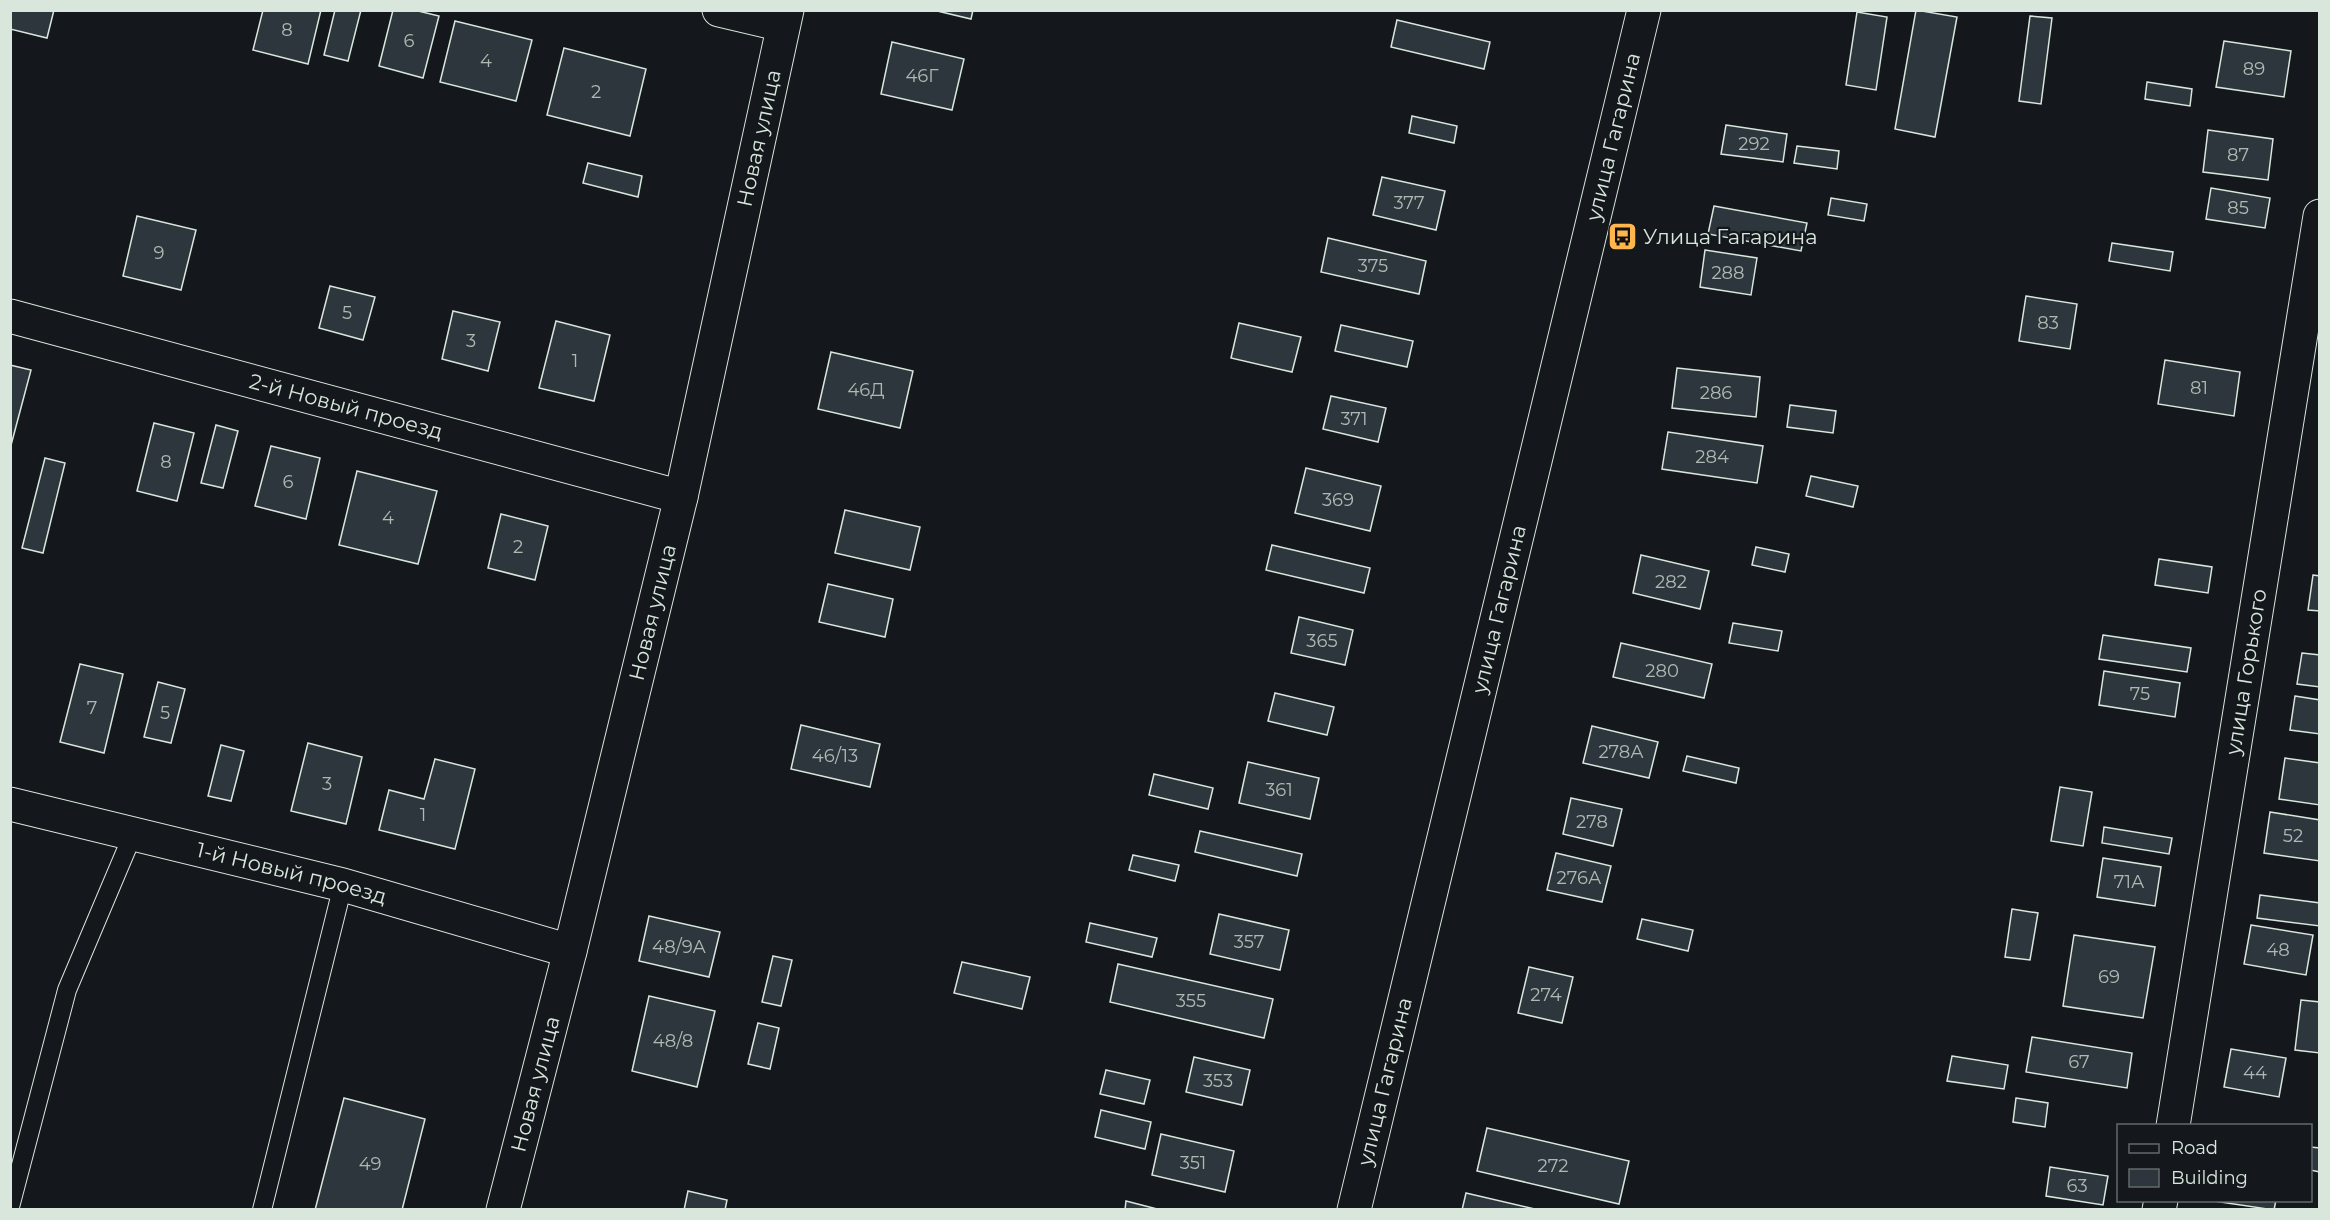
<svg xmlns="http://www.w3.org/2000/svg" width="2330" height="1220" font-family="Montserrat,sans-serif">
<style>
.building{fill:#2c363c;stroke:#d8e6dc;stroke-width:1.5}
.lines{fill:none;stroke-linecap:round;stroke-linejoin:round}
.service-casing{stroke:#d8e6dc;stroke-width:20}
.minor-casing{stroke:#d8e6dc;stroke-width:35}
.tertiary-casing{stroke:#d8e6dc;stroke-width:35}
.service{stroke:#14181c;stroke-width:18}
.minor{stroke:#14181c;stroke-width:33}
.tertiary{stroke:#14181c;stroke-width:33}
.labels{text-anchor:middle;stroke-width:4.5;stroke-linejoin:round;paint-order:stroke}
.number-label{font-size:18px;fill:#adbab4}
.street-label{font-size:21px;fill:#d8e6dc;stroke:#14181c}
.poi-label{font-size:21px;fill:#d8e6dc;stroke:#14181c;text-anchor:start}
</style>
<rect width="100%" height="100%" fill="#14181c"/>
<g class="building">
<polygon points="10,10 54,10 47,38 10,29"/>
<polygon points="263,10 321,10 308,64 253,50"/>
<polygon points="335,10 361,10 348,61 324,55"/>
<polygon points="393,10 414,10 439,16 423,78 379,66"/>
<polygon points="933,10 973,10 971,19"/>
<polygon points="1916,10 1957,17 1935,137 1895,129"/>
<polygon points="1857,12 1887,17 1876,90 1846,85"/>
<polygon points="2030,16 2052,18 2041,104 2019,101"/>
<polygon points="1397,20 1490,42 1484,69 1391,47"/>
<polygon points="455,21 532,40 516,101 440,82"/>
<polygon points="2224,41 2291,51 2284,97 2216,87"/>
<polygon points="892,42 964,59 952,110 881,94"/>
<polygon points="564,48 646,69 630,136 547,115"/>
<polygon points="2147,82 2192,89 2190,106 2145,99"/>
<polygon points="1412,116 1457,126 1454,143 1409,133"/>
<polygon points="1726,125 1787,134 1783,162 1721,154"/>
<polygon points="2208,130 2273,139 2268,180 2203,172"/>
<polygon points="1797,146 1839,151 1837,169 1794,163"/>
<polygon points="588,163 642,176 638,197 583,183"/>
<polygon points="1382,177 1445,191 1436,230 1373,215"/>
<polygon points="2211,188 2270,198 2265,228 2206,219"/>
<polygon points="1831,198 1867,204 1864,221 1828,215"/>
<polygon points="1714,206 1807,223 1801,251 1708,234"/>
<polygon points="137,216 196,230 181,290 123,276"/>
<polygon points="1328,238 1426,261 1419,294 1321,272"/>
<polygon points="2112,243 2173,252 2170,271 2109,261"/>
<polygon points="1705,250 1757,258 1751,295 1700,287"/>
<polygon points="330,286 375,297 363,340 319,328"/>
<polygon points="2026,296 2077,304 2070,349 2019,341"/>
<polygon points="453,311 500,322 488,371 442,359"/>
<polygon points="556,321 610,335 594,401 539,388"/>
<polygon points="1239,323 1301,337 1292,372 1231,358"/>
<polygon points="1341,325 1413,341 1407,367 1335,351"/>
<polygon points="831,352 913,371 900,428 818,409"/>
<polygon points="2165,360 2240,372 2234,416 2158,404"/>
<polygon points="10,365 31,370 10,449"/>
<polygon points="1677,368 1760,377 1756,417 1672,408"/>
<polygon points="1331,396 1386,408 1378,442 1323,429"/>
<polygon points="1790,405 1836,411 1833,433 1787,427"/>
<polygon points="154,423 194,433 177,501 137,491"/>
<polygon points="216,425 238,431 223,488 201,483"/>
<polygon points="1668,432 1763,446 1757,483 1662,469"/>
<polygon points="271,446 320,458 306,519 255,506"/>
<polygon points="45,458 65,463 43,553 22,548"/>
<polygon points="1306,468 1381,486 1370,531 1295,513"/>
<polygon points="357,471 437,491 418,564 339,545"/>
<polygon points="1811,476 1858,486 1853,507 1806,496"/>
<polygon points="845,510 920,527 910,570 835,553"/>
<polygon points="501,514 548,526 535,580 488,568"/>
<polygon points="1272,545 1370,568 1364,593 1266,570"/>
<polygon points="1756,547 1789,554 1785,572 1752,565"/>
<polygon points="1641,555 1709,571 1700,609 1633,593"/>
<polygon points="2159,559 2212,567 2208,593 2155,585"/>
<polygon points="2313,575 2320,576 2320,611 2308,610"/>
<polygon points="828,584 893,599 885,637 819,622"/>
<polygon points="1299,617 1353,630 1345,665 1291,653"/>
<polygon points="1733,623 1782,631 1778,651 1729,643"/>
<polygon points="2103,635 2191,648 2187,672 2099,659"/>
<polygon points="1621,643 1712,664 1704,698 1613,677"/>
<polygon points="2302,653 2320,655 2320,687 2297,684"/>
<polygon points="80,664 123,674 104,753 60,742"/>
<polygon points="2104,671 2180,683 2175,717 2099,705"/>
<polygon points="158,682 185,689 171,743 144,737"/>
<polygon points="1275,693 1334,707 1327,735 1268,721"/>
<polygon points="2295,696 2320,700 2320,734 2290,730"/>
<polygon points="801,725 880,744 870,787 791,769"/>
<polygon points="1592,726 1658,742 1649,778 1583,763"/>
<polygon points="308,743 362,757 346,824 291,811"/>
<polygon points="221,745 244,751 231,801 208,796"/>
<polygon points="1687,756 1739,768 1736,783 1683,771"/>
<polygon points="2285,758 2320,763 2320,805 2279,799"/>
<polygon points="435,759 475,769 455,849 379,830 389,790 424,799"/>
<polygon points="1248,762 1319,778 1310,819 1239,803"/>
<polygon points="1154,774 1213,788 1208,809 1149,795"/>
<polygon points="2060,787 2092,792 2083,846 2051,841"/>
<polygon points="1571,798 1622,809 1613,846 1563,834"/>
<polygon points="2270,812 2320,820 2320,861 2264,853"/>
<polygon points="2104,827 2172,838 2169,854 2102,843"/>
<polygon points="1200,831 1302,854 1297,876 1195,852"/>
<polygon points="1556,853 1611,866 1602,902 1547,890"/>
<polygon points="1133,855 1179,865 1175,881 1129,870"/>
<polygon points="2103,858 2161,867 2155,906 2097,897"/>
<polygon points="2260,895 2320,903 2320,926 2257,918"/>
<polygon points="2012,909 2038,913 2030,960 2005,957"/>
<polygon points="1219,914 1289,930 1280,970 1210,954"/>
<polygon points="649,916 720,932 709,977 639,961"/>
<polygon points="1642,919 1693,930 1688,951 1637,939"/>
<polygon points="1090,923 1157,938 1152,957 1086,942"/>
<polygon points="2251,925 2313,935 2306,975 2244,964"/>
<polygon points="2074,935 2155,947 2143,1018 2063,1006"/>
<polygon points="773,956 792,960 781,1006 762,1002"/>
<polygon points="962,962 1030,977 1022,1009 954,993"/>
<polygon points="1118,964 1273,999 1264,1038 1110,1002"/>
<polygon points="1529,967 1573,977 1562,1023 1518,1013"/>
<polygon points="649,996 715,1011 697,1087 632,1071"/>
<polygon points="2301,1000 2320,1002 2320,1053 2295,1050"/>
<polygon points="758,1023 779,1028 770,1069 748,1064"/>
<polygon points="2032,1037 2132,1053 2127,1088 2026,1072"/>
<polygon points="2231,1049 2286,1058 2279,1097 2224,1087"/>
<polygon points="1952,1056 2008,1065 2004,1089 1947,1081"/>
<polygon points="1194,1057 1250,1070 1242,1105 1186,1092"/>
<polygon points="1106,1070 1150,1080 1144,1104 1100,1094"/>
<polygon points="344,1098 425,1119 402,1210 315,1210"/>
<polygon points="2016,1098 2048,1103 2045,1127 2013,1122"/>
<polygon points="1101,1110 1151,1122 1145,1149 1095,1137"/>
<polygon points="1487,1128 1629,1161 1619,1204 1477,1171"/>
<polygon points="1161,1134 1234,1151 1225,1192 1152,1175"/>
<polygon points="2310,1147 2320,1148 2320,1172 2310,1170"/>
<polygon points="2050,1167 2108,1176 2103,1205 2046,1196"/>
<polygon points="688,1191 727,1200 725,1210 684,1210"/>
<polygon points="1466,1193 1539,1210 1462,1210"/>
<polygon points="2207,1200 2276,1200 2274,1210"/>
<polygon points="1126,1201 1161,1210 1125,1210"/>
</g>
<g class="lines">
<defs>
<g id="service">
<polyline points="10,1207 67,990 133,834"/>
<polyline points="262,1210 343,885"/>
</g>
<g id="minor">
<polyline points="719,10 783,25"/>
<path id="s1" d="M10 316 681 497"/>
<path id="s2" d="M10 804 343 885 570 951"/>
<path id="s3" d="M2173 1126 2320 216"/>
<path id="s4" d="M503 1210 570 951 681 497 787 10"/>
<polyline points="2159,1210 2161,1200"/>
</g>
<g id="tertiary">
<path id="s5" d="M1354 1210 1644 10"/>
</g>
</defs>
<use href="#service" class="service-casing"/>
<use href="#minor" class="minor-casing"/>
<use href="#tertiary" class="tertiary-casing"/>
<use href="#service" class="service"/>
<use href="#minor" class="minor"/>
<use href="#tertiary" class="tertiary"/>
</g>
<defs>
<symbol id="bus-square" viewBox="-11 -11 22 22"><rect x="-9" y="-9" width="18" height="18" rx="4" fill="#ffb74d" stroke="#14181c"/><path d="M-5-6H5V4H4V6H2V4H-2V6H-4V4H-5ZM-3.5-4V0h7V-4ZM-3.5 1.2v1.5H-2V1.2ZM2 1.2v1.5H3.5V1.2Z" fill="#111"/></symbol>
</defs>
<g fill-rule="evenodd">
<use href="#bus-square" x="1606" y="220" width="33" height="33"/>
</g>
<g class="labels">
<g class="number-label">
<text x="287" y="36">8</text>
<text x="409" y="47">6</text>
<text x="486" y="67">4</text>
<text x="2254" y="75">89</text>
<text x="922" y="82">46Г</text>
<text x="596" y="98">2</text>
<text x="1754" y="150">292</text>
<text x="2238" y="161">87</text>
<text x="1409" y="209">377</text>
<text x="2238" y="214">85</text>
<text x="159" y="259">9</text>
<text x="1373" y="272">375</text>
<text x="1728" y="279">288</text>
<text x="347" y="319">5</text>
<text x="2048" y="329">83</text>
<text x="471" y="347">3</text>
<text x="575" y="367">1</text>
<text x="2199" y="394">81</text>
<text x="866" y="396">46Д</text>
<text x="1716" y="399">286</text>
<text x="1354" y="425">371</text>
<text x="1712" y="463">284</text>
<text x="166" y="468">8</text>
<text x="288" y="488">6</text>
<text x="1338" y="506">369</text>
<text x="388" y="524">4</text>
<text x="518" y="553">2</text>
<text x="1671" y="588">282</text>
<text x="1322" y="647">365</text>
<text x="1662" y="677">280</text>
<text x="2140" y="700">75</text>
<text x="92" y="714">7</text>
<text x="165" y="719">5</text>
<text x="1621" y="758">278А</text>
<text x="835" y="762">46/13</text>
<text x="327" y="790">3</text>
<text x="1279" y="796">361</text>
<text x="423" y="821">1</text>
<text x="1592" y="828">278</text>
<text x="2293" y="842">52</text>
<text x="1579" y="884">276А</text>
<text x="2129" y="888">71А</text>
<text x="1249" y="948">357</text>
<text x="679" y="953">48/9А</text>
<text x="2278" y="956">48</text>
<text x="2109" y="983">69</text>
<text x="1546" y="1001">274</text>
<text x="1191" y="1007">355</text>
<text x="673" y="1047">48/8</text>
<text x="2079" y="1068">67</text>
<text x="2255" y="1079">44</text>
<text x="1218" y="1087">353</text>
<text x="1193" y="1169">351</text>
<text x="370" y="1170">49</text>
<text x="1553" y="1172">272</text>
<text x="2077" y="1192">63</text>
</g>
<g class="street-label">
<text dy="7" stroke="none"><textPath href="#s4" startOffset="1102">Новая улица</textPath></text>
<text dy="7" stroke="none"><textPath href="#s5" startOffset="1104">улица Гагарина</textPath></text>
<text dy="7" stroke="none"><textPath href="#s1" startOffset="348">2-й Новый проезд</textPath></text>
<text dy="7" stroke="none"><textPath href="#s5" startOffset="618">улица Гагарина</textPath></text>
<text dy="7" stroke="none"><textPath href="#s4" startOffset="616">Новая улица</textPath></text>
<text dy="7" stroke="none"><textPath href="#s3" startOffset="460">улица Горького</textPath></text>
<text dy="7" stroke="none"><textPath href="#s2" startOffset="290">1-й Новый проезд</textPath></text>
<text dy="7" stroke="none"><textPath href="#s5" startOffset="132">улица Гагарина</textPath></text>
<text dy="7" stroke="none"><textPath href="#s4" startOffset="130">Новая улица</textPath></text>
</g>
<g class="poi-label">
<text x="1643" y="244">Улица Гагарина</text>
</g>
</g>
<rect width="2330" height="1220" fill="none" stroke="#d8e6dc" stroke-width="24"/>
<rect x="2117" y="1124" width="195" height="78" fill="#14181c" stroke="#626a69" stroke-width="1.5"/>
<rect x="2129" y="1144" width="30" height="9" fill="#14181c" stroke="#626a69" stroke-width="1.5"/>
<text x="2171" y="1154" font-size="18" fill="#d8e6dc">Road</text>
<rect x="2129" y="1169" width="30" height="18" fill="#2c363c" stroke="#626a69" stroke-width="1.5"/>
<text x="2171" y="1184" font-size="18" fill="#d8e6dc">Building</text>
</svg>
